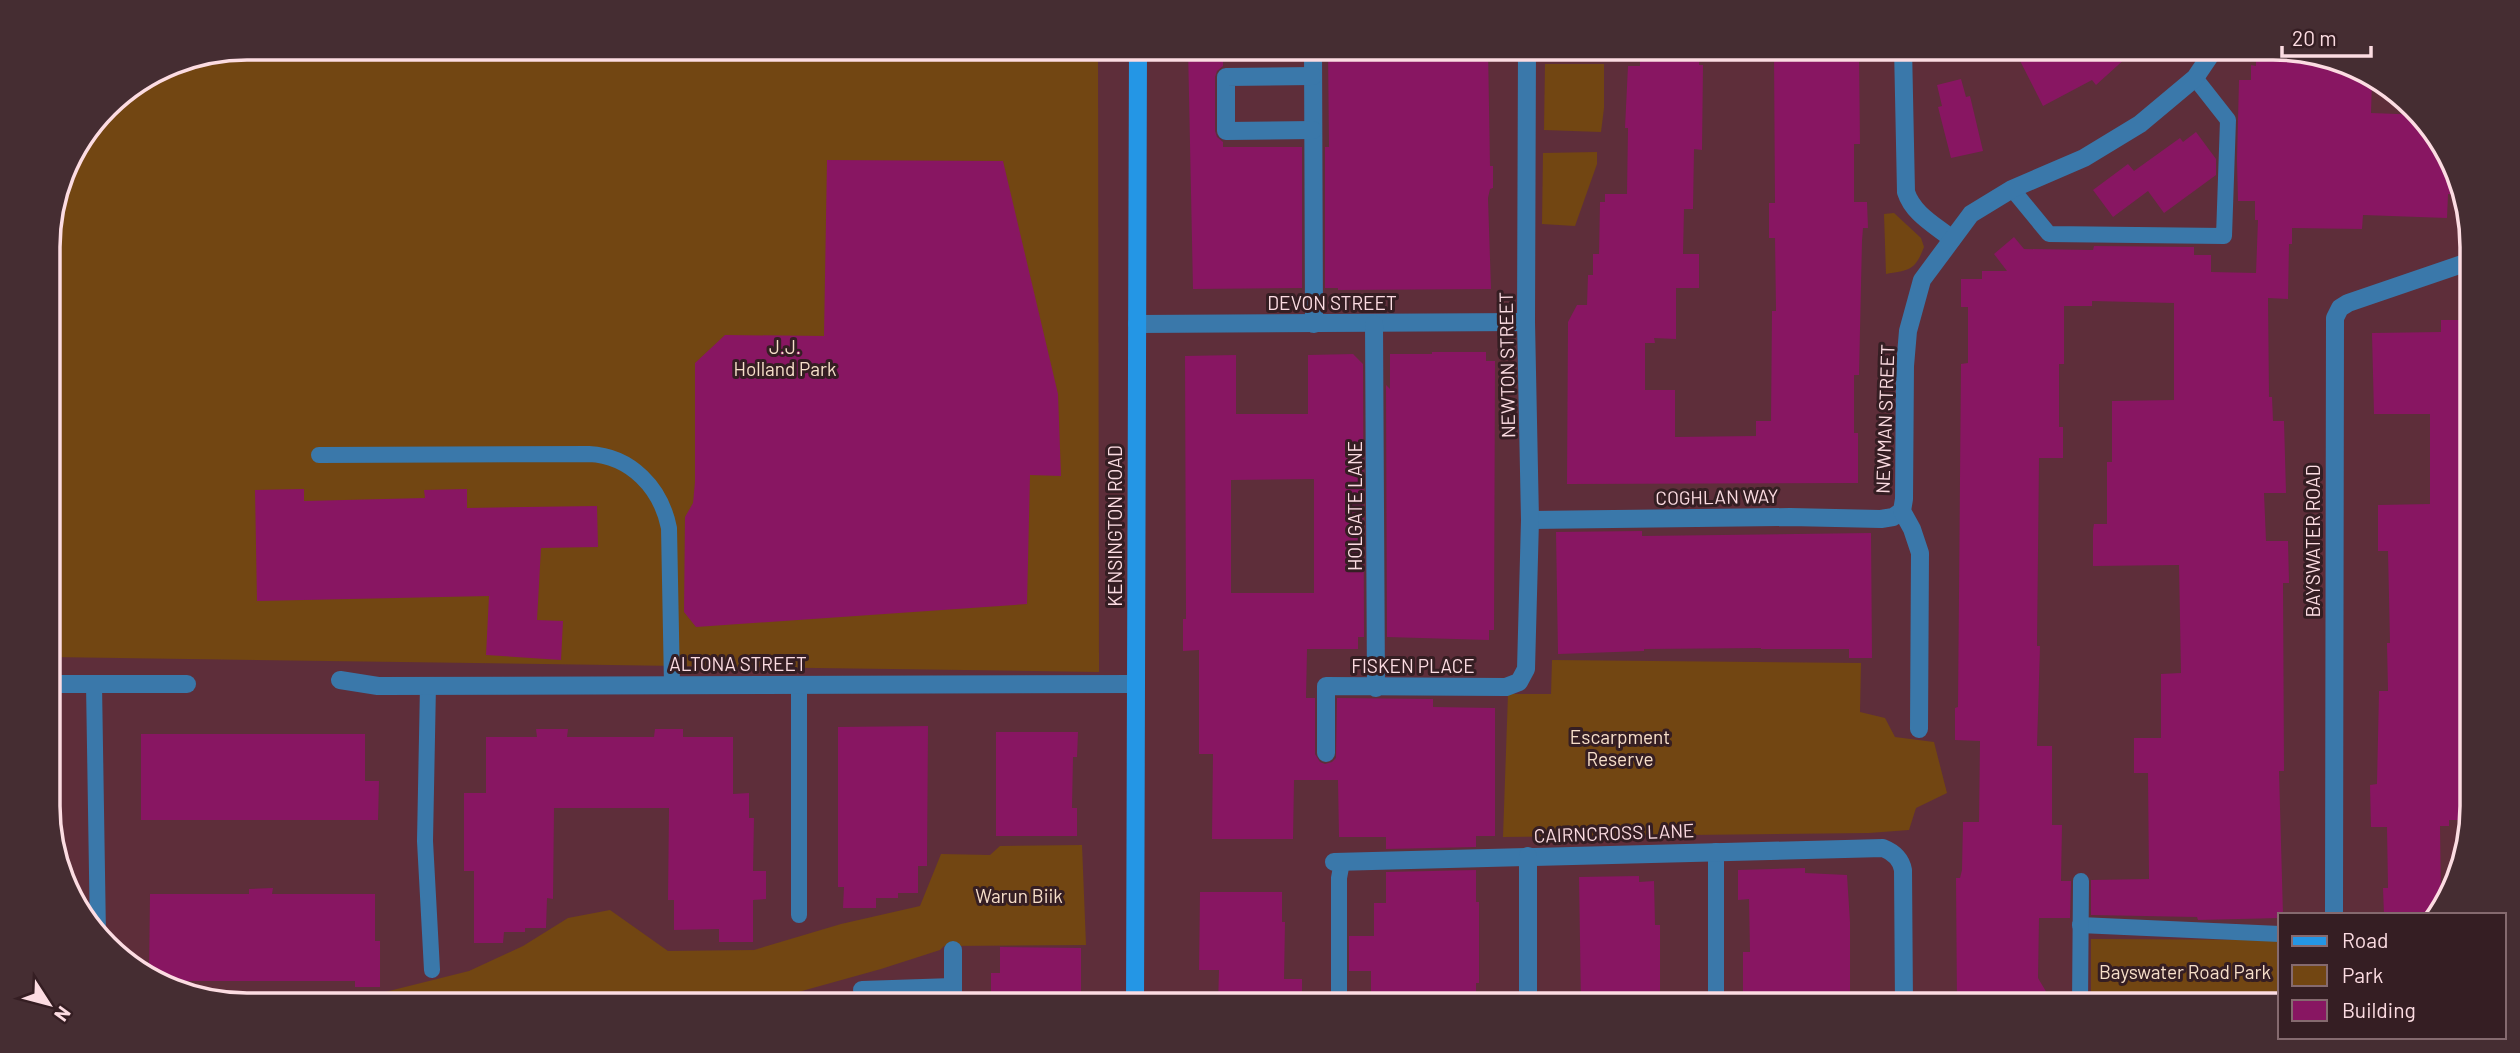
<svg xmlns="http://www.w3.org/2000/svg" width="2520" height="1053" font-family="Barlow,sans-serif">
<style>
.green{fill:#724612}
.building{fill:#881662;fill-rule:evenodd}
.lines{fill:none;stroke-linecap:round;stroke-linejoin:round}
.lane{stroke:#3a78aa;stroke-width:16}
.street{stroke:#3a78aa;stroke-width:18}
.secondary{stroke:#2496e5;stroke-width:18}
.labels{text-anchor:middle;stroke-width:6;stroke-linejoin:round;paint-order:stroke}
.street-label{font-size:19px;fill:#fcdce2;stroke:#351e23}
.park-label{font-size:19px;fill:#f7dfca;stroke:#351e23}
.rim{fill:none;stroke:#fcdce2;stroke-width:3.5}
</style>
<rect width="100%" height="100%" fill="#5e2e3a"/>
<g class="green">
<polygon points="246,47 1098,47 1099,672 50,657 48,233 68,158 115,97 170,62"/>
<polygon points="1545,64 1604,64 1604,108 1601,132 1544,130"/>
<polygon points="1597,152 1597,164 1575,226 1542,224 1543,153"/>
<path d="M1894 213 1921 238 1924 247C1915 271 1909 270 1886 274L1884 214Z"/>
<polygon points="1552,660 1861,663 1860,712 1885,718 1895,737 1934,742 1947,793 1916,808 1909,830 1869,833 1503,837 1508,694 1551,694"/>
<polygon points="1082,845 1086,945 944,946 940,950 881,969 766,1001 757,1006 246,1006 182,995 176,991 373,995 469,971 523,946 568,918 610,910 668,951 754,950 841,924 920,906 941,854 990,855 1000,846"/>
<polygon points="2091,939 2280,940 2280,1005 2091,1005"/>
</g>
<g class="building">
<polygon points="1188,47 1223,47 1223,66 1217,71 1215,77 1215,131 1217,137 1223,142 1223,147 1302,147 1302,288 1193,289"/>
<polygon points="1328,47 1488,47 1490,166 1493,166 1493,188 1490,189 1488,198 1491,289 1338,290 1338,288 1325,288 1325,147 1329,147"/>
<polygon points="1640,47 1700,47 1699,65 1703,65 1702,150 1694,149 1693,209 1684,209 1683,254 1699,254 1699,288 1676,288 1676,339 1654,338 1655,343 1645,343 1645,390 1675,390 1675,437 1756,436 1756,421 1771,421 1772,311 1776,311 1775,238 1769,238 1769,203 1775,203 1774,53 1785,53 1785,47 1855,47 1855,52 1859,52 1860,144 1854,144 1854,202 1867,202 1868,228 1863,228 1862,241 1859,375 1854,375 1854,433 1858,433 1858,483 1567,484 1568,322 1577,305 1587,305 1588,275 1593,275 1593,254 1599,254 1600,202 1605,202 1605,194 1627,194 1628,128 1625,128 1628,66 1640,66"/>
<polygon points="2013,47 2138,47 2096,85 2092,80 2043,106"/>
<polygon points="2256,51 2284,52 2284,61 2346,63 2372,81 2371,113 2424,115 2460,195 2448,194 2447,218 2363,215 2362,229 2292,228 2292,244 2289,244 2288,299 2268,298 2269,397 2272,397 2273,421 2284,421 2286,493 2264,493 2266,541 2288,541 2289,583 2283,583 2284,771 2279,771 2283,915 2280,915 2280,918 2198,920 2197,917 2091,915 2091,880 2149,879 2148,773 2134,773 2134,738 2161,738 2161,674 2181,673 2179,565 2093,566 2093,530 2094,524 2107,524 2107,462 2112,462 2112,401 2174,400 2174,303 2092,301 2092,306 2064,306 2064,364 2059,364 2059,427 2063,427 2063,458 2039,458 2037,646 2040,646 2037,746 2052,746 2052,825 2062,825 2061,881 2071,881 2070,918 2039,918 2038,978 2054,1005 1957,1005 1956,878 1960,878 1962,870 1963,822 1979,822 1980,741 1955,740 1955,708 1958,707 1961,364 1968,363 1968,307 1961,307 1961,279 1982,279 1982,271 2007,271 1994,254 2014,237 2024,249 2093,250 2094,246 2194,247 2194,255 2211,255 2211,272 2256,273 2258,220 2255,220 2255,201 2238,201 2237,160 2239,80 2251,80 2251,65 2256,66"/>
<polygon points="1961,79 1966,97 1970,96 1983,151 1951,158 1938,107 1942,106 1937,85"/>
<polygon points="2196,132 2216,159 2216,175 2164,213 2148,191 2113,217 2093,190 2128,164 2134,171 2180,138 2183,142"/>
<polygon points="827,160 1003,161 1058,394 1061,476 1030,475 1027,604 696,627 684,612 685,517 693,503 695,482 695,363 725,335 824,336"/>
<polygon points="2441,320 2465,320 2465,335 2471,335 2473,807 2471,820 2449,820 2449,826 2440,826 2441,900 2431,915 2384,915 2383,888 2388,888 2387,827 2371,827 2370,785 2377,784 2379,691 2388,691 2387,643 2390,643 2388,551 2378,551 2378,505 2430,504 2430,414 2374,414 2372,333 2441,332"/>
<polygon points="1432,352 1486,352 1486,361 1495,361 1494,630 1489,630 1489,640 1387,637 1386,385 1390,389 1390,354 1432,354"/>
<path d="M1353 354 1363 364 1364 637H1358V649H1307L1306 698H1315V754L1320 762 1325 764 1332 762 1336 758 1337 698 1433 699V707L1495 708V836H1476V847L1386 849V837H1339L1338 780H1294L1293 839H1212L1213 754H1199V650L1183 651V619H1186L1185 356 1236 355V414H1308V355ZM1314 479V593H1231V480Z"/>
<polygon points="304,489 304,501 425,498 424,490 467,489 467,508 597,506 598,547 541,548 537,620 563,621 561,660 486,655 489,596 257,601 255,490"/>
<polygon points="1642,531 1642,536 1871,533 1872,658 1849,658 1849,649 1761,649 1761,648 1644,649 1644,651 1558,654 1556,532"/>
<polygon points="928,726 927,866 918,866 918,893 898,893 898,898 876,898 876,908 843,908 844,887 838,887 838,727"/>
<polygon points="536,729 568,729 567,737 654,737 655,729 683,729 683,737 733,737 733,794 749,793 749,818 754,818 753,871 766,871 766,899 753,900 753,942 719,942 719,929 674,930 674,900 668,900 669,808 554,808 553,899 547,898 546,928 525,928 525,932 504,932 503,943 474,943 474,871 464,871 464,793 486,793 486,737 537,737"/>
<polygon points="996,732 1078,732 1077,757 1073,757 1072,808 1077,808 1077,836 996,836"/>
<polygon points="141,734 365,734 365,781 379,781 378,820 141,820"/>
<polygon points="1805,868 1805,873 1847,875 1850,922 1850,1005 1743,1005 1743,952 1750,952 1749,899 1738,900 1738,870"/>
<polygon points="1476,870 1476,902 1479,902 1479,983 1476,983 1476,1005 1371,1006 1371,971 1349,971 1349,936 1374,936 1374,903 1386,903 1386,872"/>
<polygon points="1639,876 1639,882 1654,881 1655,925 1660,925 1660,1004 1581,1005 1579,877"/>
<polygon points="273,888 272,894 375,894 375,941 380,941 380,987 355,987 355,981 179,981 178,992 149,973 150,894 249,894 249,889"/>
<polygon points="1200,892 1282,892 1282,922 1285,922 1284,979 1302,979 1302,1002 1289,1002 1289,1006 1218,1006 1219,970 1199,970"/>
<polygon points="1000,947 1081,948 1081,1006 991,1006 991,973 1000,973"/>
</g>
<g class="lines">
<g class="lane">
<polyline points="2012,189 2049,234 2224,236 2228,120 2195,78"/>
<path d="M319 455 589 454C631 456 661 488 669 528L672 685"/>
<polyline points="94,684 98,935"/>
<polyline points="428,685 425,841 432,970"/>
<polyline points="1716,851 1716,1005"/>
<polyline points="799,915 799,685"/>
<polyline points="2080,925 2280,934"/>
<polyline points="2080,1005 2081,881"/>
<polyline points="1339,1006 1339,878 1342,862"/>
</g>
<g class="street">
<polyline points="1313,47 1314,324"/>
<path d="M1903 47 1906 192C1913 214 1935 225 1952 239"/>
<polyline points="1313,76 1226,77 1226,131 1313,130"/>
<polyline points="1137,324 1526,322"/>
<polyline points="1374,324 1376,688"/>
<polyline points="1530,520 1790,517 1881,519 1893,517 1902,511"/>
<polyline points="340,680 378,686 1136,684"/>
<polyline points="50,684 187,684"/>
<polyline points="1919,729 1920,553 1912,529 1902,511 1904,499 1905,366 1908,331 1922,280 1971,214 2012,189 2084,158 2140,124 2195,78 2216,47"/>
<polyline points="1326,753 1326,686 1506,687 1519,682 1526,669 1530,520 1526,322 1527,47"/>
<path d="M1334 862 1883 848C1893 852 1901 859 1903 870L1904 1005"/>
<polyline points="2334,915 2335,318 2340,308 2348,303 2471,261"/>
<polyline points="862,990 953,987"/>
<polyline points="1528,1005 1528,856"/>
<polyline points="953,1006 953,950"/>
</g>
<polyline class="secondary" points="1135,1006 1138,47"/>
</g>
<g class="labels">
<g class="street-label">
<text x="1332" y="310">DEVON STREET</text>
<text transform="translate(1507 365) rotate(-91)" y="7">NEWTON STREET</text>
<text transform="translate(1885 419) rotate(-88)" y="7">NEWMAN STREET</text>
<text transform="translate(1717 497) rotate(-1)" y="7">COGHLAN WAY</text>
<text transform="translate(1355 506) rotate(-90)" y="7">HOLGATE LANE</text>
<text transform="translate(1115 526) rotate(-90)" y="7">KENSINGTON ROAD</text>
<text transform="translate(2313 541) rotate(-90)" y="7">BAYSWATER ROAD</text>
<text x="738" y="671">ALTONA STREET</text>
<text x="1413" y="673">FISKEN PLACE</text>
<text transform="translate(1614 833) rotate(-2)" y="7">CAIRNCROSS LANE</text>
</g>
<g class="park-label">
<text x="785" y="354">J.J.<tspan x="785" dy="22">Holland Park</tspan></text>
<text x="1620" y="744">Escarpment<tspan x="1620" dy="22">Reserve</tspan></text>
<text x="1019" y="903">Warun Biik</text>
<text x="2185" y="979">Bayswater Road Park</text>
</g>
</g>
<path d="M0 0H2520V1053H0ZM247 60H2273A187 187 0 0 1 2460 247V806A187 187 0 0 1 2273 993H247A187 187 0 0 1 60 806V247A187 187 0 0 1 247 60Z" fill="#452d32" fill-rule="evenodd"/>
<path class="rim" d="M247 60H2273A187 187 0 0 1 2460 247V806A187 187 0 0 1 2273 993H247A187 187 0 0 1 60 806V247A187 187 0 0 1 247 60Z"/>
<rect x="2278" y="913" width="228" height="126" fill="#351e23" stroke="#856a6f" stroke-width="2"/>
<rect x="2292" y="936" width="35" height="10" fill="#2496e5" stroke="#856a6f" stroke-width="2"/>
<text x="2342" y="948" font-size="21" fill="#fcdce2">Road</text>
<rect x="2292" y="965" width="35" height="21" fill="#724612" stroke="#856a6f" stroke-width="2"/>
<text x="2342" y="983" font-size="21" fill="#fcdce2">Park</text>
<rect x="2292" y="1000" width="35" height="21" fill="#881662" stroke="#856a6f" stroke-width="2"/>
<text x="2342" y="1018" font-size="21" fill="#fcdce2">Building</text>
<g transform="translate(49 1004) rotate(126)" stroke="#351e23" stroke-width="5" paint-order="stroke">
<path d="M0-5L12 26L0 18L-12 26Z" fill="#fcdce2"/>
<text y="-10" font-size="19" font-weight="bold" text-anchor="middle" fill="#fcdce2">N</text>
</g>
<path d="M2282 46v10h89v-10" fill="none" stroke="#fcdce2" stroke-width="3.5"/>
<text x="2292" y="46" font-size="21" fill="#fcdce2" stroke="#351e23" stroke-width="5" paint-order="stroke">20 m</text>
</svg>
